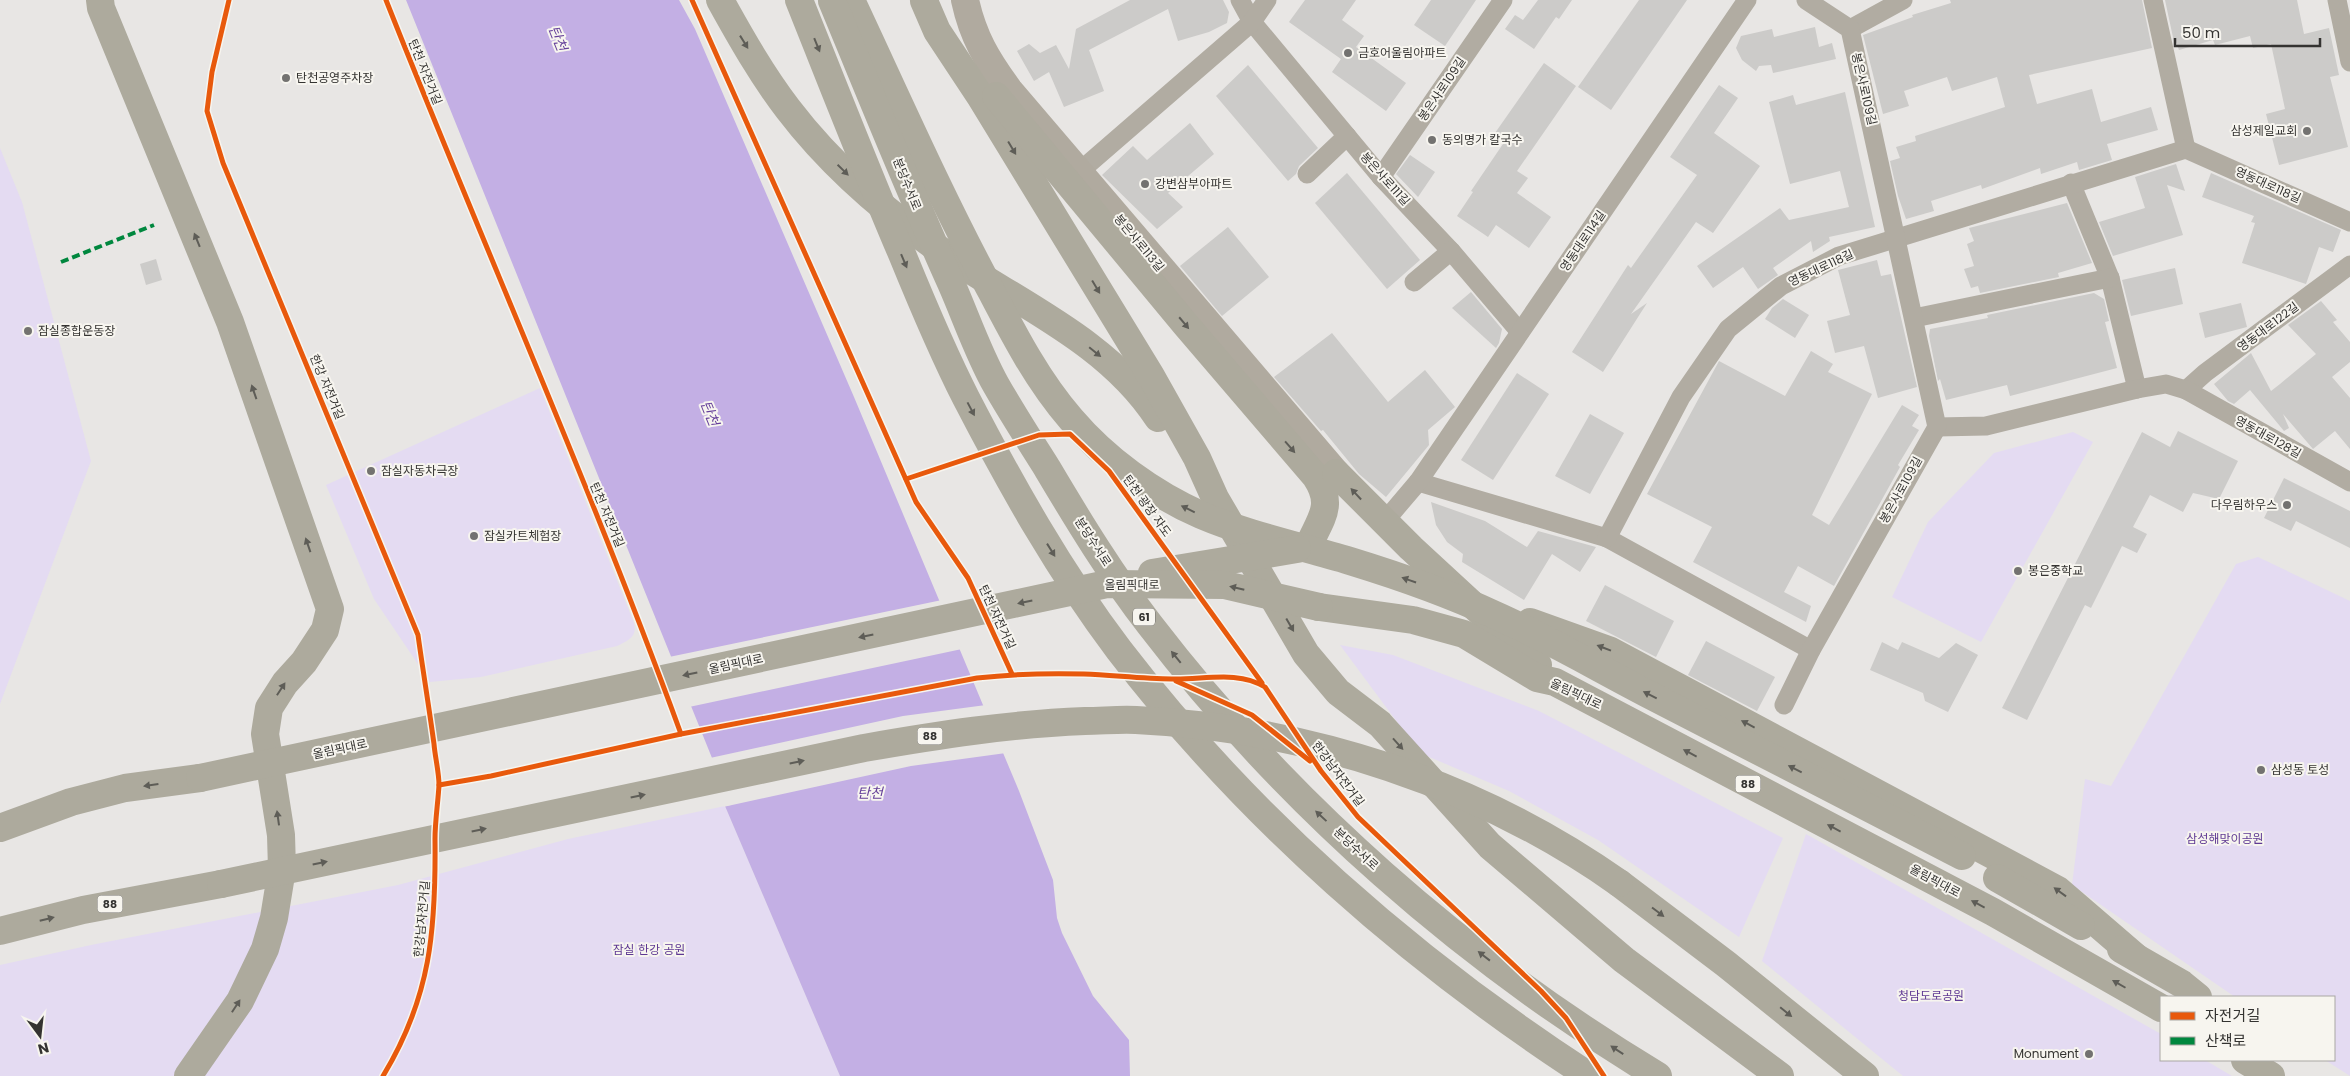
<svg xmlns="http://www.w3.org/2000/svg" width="2350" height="1076" font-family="Poppins,'Noto Sans KR',sans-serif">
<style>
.green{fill:#e4dbf2}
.water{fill:#c3afe4}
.pier{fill:#e8e6e4}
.building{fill:#cccbc9}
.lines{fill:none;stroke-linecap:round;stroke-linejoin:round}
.street{stroke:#b1aca2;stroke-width:19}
.secondary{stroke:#b0aa9f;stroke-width:28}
.highway{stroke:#adaa9d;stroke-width:28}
.highway-bridge{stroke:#adaa9d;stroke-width:28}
.quiet{stroke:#00873e;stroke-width:4;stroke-dasharray:8 4;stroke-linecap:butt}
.cycleway-casing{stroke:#f7f5ef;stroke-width:8}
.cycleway{stroke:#e8590c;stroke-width:5}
.oneway{fill:#5e5d57}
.poi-dot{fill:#737270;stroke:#f7f5ef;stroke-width:2}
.labels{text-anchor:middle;stroke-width:4;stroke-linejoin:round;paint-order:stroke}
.shield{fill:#f7f5ef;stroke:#6e6d6a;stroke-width:1}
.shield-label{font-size:11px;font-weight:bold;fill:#343331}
.poi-label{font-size:12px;fill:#343331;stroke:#f7f5ef;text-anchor:start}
.street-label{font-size:12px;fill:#343331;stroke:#f7f5ef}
.park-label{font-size:12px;fill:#5f3993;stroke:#f7f5ef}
.water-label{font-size:14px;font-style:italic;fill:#643e99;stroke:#f7f5ef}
</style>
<rect width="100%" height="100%" fill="#e8e6e4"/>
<g class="green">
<polygon points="0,148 22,202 91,461 0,704"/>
<path d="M540 388 634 623C638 637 627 641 617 646L481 677 430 682 374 599 326 485Z"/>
<polygon points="2073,432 2093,442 1981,642 1892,597 1928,522 1994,453"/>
<polygon points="2258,557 2350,601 2350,1076 2325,1060 2334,1060 2334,997 2235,997 2072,885 2085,779 2111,786 2236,564"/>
<polygon points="1340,645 1393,655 1539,711 1783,838 1739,937 1598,840 1509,791 1420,753"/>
<polygon points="725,806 840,1076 0,1076 0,965 91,945 398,885 568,839"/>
<polygon points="1806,834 2161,1034 2161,1060 2205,1060 2232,1076 1903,1076 1762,961"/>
</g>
<polygon class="water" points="406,0 679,0 695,29 854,397 1019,791 1053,880 1057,918 1062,933 1093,996 1129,1040 1130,1076 840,1076 725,806 731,805"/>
<g class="pier">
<polygon points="942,600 962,649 689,707 669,657"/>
<polygon points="986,705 1006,753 911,766 723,807 728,803 710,758 903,716"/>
</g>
<g class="building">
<polygon points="1130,0 1223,0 1229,12 1227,23 1209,32 1178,41 1168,9 1089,50 1104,91 1064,107 1049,72 1034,81 1017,51 1029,44 1040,53 1056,45 1069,69 1076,29"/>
<polygon points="1305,0 1356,0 1342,20 1364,36 1356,47 1406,83 1386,111 1332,72 1341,59 1289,22"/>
<polygon points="1431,0 1476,0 1445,46 1414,25"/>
<polygon points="1538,0 1572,0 1559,19 1556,17 1534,49 1505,29 1515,15 1523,20"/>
<polygon points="1639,0 1687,0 1611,110 1578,87"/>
<polygon points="1950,0 2142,0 2152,48 2029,75 2037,104 2092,89 2101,122 2151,107 2158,130 2107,144 2112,160 2079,170 2077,162 2041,174 2040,168 1982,189 1981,185 1931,201 1934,211 1906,219 1898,196 1890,161 1900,158 1896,147 1916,141 1915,136 2005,107 1997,77 1952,91 1947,77 1904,91 1909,106 1883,114 1863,35 1913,17 1912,15 1951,3"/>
<polygon points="2165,0 2297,0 2304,34 2329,28 2339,75 2330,77 2348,147 2279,165 2266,114 2285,109 2271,44 2253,48 2250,36 2215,45 2213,40 2179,50 2176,42 2174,42"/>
<polygon points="1815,27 1819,47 1832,43 1836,59 1773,73 1771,65 1759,66 1756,71 1742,60 1736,48 1741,36 1772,29 1774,37"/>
<polygon points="1544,63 1576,86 1517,171 1528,178 1517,193 1551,217 1529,248 1496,225 1488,237 1457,216 1473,192 1471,191 1505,141 1495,133"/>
<polygon points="1248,65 1318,148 1299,166 1296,174 1288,181 1216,96"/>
<polygon points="1719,85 1738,98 1714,133 1760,166 1713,233 1696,222 1631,314 1647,303 1603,372 1572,352 1628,265 1631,268 1697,175 1670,157"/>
<polygon points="1845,92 1875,227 1829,237 1830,241 1813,252 1811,241 1773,268 1778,275 1758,289 1743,267 1713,288 1697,266 1780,208 1789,220 1849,207 1840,171 1790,184 1769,102 1793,95 1796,105"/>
<polygon points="1190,123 1214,154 1168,193 1183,207 1157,229 1102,175 1133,146 1147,160"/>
<polygon points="1410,155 1435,172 1418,197 1396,174"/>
<polygon points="2176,164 2185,191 2167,185 2183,235 2113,256 2099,222 2145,208 2135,177"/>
<polygon points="1347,173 1420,260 1387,289 1315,203"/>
<polygon points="2211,173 2341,230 2333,252 2319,247 2306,284 2242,263 2255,223 2251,222 2254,216 2202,197"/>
<polygon points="2067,203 2092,263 2058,273 2059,277 1980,293 1978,286 1971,288 1964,269 1974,266 1967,244 1974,241 1969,228"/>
<polygon points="1228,227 1269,277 1222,316 1180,266"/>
<polygon points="156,259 162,280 146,285 140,264"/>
<polygon points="1877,260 1881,276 1891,274 1917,387 1878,398 1864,346 1835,353 1827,321 1850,315 1838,270"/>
<polygon points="2175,268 2183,304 2131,316 2122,280"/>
<polygon points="1471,292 1502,329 1499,343 1496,348 1452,308"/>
<polygon points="2094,293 2104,299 2109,321 2105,322 2117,368 2010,396 2007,385 1946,400 1940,379 1938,381 1929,336 1930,329 1988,318 1987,315"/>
<polygon points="1783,299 1809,315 1795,338 1765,319 1772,308"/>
<polygon points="2321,301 2337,320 2333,322 2350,342 2350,362 2332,377 2350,398 2350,449 2335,431 2313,449 2283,414 2289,428 2284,431 2250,390 2234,404 2228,401 2214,384 2251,353 2271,391 2280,384 2316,354 2288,325"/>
<polygon points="2241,303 2247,327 2205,338 2199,313"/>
<polygon points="1332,333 1388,402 1425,370 1455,407 1428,430 1429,445 1386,497 1359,474 1323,430 1321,431 1274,377"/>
<polygon points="1811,351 1833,364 1828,372 1872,394 1812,515 1829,525 1902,405 1919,415 1912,426 1919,430 1898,465 1900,467 1834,586 1798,566 1784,592 1811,606 1806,622 1693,562 1712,527 1647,494 1719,361 1785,396"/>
<polygon points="1517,373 1549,394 1493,480 1461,460"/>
<polygon points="1590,414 1624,433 1590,494 1555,476"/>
<polygon points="2178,431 2238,461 2219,499 2193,493 2183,512 2150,495 2133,527 2147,534 2137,553 2122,546 2091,608 2085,605 2027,720 2002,708 2142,432 2170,447"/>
<polygon points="2284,478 2350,511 2350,548 2296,521 2291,531 2264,518"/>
<polygon points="1431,502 1485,521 1527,547 1538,531 1596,547 1580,572 1552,554 1524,600 1462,562 1463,554 1447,542 1436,525"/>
<polygon points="1605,585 1674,621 1656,657 1586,621"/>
<polygon points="1706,641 1775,677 1757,711 1688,675"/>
<polygon points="1882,642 1898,650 1902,642 1939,658 1956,643 1978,655 1948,712 1925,701 1923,693 1870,670"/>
</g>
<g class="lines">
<g class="street">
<polyline points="1240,0 1252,22 1381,177 1451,251 1520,332"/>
<polyline points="2153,0 2186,149"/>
<polyline points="2337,0 2350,62"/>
<polyline points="1850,29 1903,0"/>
<polyline points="1079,172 1252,22 1267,0"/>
<polyline points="1307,174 1347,136"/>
<polyline points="1381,177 1503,0"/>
<polyline points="2071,183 2110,278 2137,389"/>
<polyline points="1414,282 1451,251"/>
<polyline points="1914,318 2110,278"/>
<polyline points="2186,390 2205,373 2350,265"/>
<polyline points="1937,427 1986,426 2137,389 2166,384 2186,390 2350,482"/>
<polyline points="1418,482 1607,538 1811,650"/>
<polyline points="1384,522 1418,482 1747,0"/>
<polyline points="1607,538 1681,397 1728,329 1781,286 1839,256 2186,149 2350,222"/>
<polyline points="1784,705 1811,650 1937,427 1850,29 1806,0"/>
</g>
<path class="secondary" d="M965 0C973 37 987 60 1009 90L1336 473"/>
<g class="highway">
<polyline points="100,0 101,8 230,322 330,609 325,630 304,662 285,683 269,708 265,734 281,835 282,869 274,918 265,949 240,1001 188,1076"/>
<path d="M720 0C741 38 762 75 788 109 833 168 892 218 953 259 1024 306 1110 344 1158 418"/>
<polyline points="924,1 937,31 980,96 1151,376 1197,458 1215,498 1306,654 1338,692 1380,724 1490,846 1624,960 1780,1076"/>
<path d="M996 96 1186 325 1316 477C1335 506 1320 519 1308 547"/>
<polyline points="1336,473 1411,548 1538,665"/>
<polyline points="1319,607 1413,620 1464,634 1537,678 1555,682 1993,912 2161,1008"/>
<polyline points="1530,622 1611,651 2058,890 2137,958"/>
<polyline points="0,828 71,802 125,788 200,778"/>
<polyline points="1997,878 2081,926"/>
<polyline points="1619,883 1726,964 1865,1076"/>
<polyline points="0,931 83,910 221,884"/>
<polyline points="2121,949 2182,984 2198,997"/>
<polyline points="2245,1060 2271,1076"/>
</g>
<g class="highway-bridge">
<path d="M799 0C833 85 866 170 902 254 922 303 942 351 966 398 1011 485 1060 572 1119 650 1248 818 1412 961 1589 1076"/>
<path d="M851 0C896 96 939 194 989 287 1013 333 1037 380 1071 419 1105 459 1153 494 1201 515 1248 535 1300 546 1350 561 1399 576 1448 593 1495 615 1547 638 1596 667 1646 693 1752 747 1857 802 1962 856"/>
<path d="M832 1C871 95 909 190 951 283 966 317 978 353 996 385 1012 413 1030 441 1047 468 1079 522 1112 576 1150 625 1288 805 1464 959 1658 1076"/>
<polyline points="1152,573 1297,549"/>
<polyline points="200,778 1107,584 1225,585 1319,607"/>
<path d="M221 884 864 748C938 735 1010 724 1085 721 1102 721 1119 719 1136 720 1308 728 1479 784 1619 883"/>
</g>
<polyline class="quiet" points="61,262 154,225"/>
<defs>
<g id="cycleway">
<path d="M229 0 212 72 207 111 223 163 418 635C423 671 429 707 434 744 435 757 439 772 439 785 438 803 435 821 435 839 436 929 431 997 383 1076"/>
<path d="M386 0C483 245 591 487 681 734"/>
<polyline points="692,0 916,502 968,578 1012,674"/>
<polyline points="906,479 1039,435 1070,434 1109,471 1262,683"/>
<polyline points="1176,681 1252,715 1310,761"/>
<path d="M439 785 491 776 681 734 977 678C1012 674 1048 673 1084 674 1113 675 1142 679 1172 679 1203 680 1238 670 1265 687L1321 771 1358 817 1541 991 1566 1018 1604 1076"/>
</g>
</defs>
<use href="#cycleway" class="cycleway-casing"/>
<use href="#cycleway" class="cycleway"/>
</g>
<defs><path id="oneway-solid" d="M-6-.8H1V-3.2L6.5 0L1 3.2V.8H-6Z" transform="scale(1.25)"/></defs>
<g class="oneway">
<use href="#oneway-solid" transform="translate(744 42) rotate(58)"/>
<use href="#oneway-solid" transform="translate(817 45) rotate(68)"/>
<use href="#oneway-solid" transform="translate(1012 148) rotate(59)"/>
<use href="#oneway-solid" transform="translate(843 170) rotate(44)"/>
<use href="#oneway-solid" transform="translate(197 240) rotate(-112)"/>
<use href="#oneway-solid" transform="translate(904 261) rotate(67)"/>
<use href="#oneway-solid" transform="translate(1096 287) rotate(59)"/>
<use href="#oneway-solid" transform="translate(1184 323) rotate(50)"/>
<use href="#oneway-solid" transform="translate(1095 352) rotate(39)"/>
<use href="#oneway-solid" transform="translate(254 392) rotate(-109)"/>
<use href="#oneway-solid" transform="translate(971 409) rotate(62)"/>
<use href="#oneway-solid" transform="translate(1290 447) rotate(49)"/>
<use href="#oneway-solid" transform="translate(1356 494) rotate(-133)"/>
<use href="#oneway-solid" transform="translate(1188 509) rotate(-154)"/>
<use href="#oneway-solid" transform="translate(308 545) rotate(-109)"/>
<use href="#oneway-solid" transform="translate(1051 550) rotate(58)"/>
<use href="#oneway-solid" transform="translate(1409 580) rotate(-161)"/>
<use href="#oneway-solid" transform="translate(1237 588) rotate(-167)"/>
<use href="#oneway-solid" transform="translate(1025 602) rotate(168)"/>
<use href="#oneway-solid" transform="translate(1290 625) rotate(60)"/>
<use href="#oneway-solid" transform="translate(866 636) rotate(168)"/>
<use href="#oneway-solid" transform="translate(1604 648) rotate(-159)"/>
<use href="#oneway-solid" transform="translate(1176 657) rotate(-129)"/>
<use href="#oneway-solid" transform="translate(690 674) rotate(168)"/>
<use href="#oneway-solid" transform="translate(281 689) rotate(-57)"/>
<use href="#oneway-solid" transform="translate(1650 695) rotate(-153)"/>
<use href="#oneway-solid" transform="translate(1748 724) rotate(-152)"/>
<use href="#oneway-solid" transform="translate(1398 744) rotate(48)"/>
<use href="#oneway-solid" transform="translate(1690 753) rotate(-152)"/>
<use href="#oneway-solid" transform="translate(797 762) rotate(-12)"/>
<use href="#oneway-solid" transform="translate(1795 769) rotate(-153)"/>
<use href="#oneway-solid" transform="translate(151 785) rotate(172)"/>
<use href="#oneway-solid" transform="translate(638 796) rotate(-12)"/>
<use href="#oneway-solid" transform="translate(1321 816) rotate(-137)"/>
<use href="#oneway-solid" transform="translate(278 818) rotate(-98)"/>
<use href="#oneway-solid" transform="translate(1834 828) rotate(-152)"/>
<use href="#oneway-solid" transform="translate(479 830) rotate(-12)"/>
<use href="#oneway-solid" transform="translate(320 863) rotate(-12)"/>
<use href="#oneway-solid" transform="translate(2060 892) rotate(-144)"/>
<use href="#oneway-solid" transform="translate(1978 904) rotate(-152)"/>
<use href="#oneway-solid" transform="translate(1658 912) rotate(37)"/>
<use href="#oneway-solid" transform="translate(47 919) rotate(-14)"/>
<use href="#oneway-solid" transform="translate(1484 956) rotate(-142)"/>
<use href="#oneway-solid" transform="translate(2119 984) rotate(-150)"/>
<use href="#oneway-solid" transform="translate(236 1006) rotate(-57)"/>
<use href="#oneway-solid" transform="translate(1786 1012) rotate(39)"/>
<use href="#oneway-solid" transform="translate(1617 1050) rotate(-147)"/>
</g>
<g class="poi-dot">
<circle cx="1348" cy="53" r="5"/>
<circle cx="286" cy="78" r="5"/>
<circle cx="2307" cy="131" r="5"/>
<circle cx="1432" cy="140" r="5"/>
<circle cx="1145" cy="184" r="5"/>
<circle cx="28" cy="331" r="5"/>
<circle cx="371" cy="471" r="5"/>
<circle cx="2287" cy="505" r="5"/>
<circle cx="474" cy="536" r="5"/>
<circle cx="2018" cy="571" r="5"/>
<circle cx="2261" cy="770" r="5"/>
<circle cx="2089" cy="1054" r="5"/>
</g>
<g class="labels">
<g class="shield">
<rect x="1133" y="608.5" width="22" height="17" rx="4"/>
<rect x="917.5" y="727.5" width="25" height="17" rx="4"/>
<rect x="1735.5" y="775.5" width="25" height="17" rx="4"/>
<rect x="97.5" y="895.5" width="25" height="17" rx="4"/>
</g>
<g class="shield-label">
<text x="1144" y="621">61</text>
<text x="930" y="740">88</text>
<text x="1748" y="788">88</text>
<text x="110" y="908">88</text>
</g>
<g class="poi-label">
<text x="1358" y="57">금호어울림아파트</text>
<text x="296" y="82">탄천공영주차장</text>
<text x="2297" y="135" text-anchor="end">삼성제일교회</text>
<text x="1442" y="144">동의명가 칼국수</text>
<text x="1155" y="188">강변삼부아파트</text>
<text x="38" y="335">잠실종합운동장</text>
<text x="381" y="475">잠실자동차극장</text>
<text x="2277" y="509" text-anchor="end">다우림하우스</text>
<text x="484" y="540">잠실카트체험장</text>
<text x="2028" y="575">봉은중학교</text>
<text x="2271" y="774">삼성동 토성</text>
<text x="2079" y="1058" text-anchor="end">Monument</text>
</g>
<g class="street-label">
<text transform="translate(425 72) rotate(68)" y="4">탄천 자전거길</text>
<text transform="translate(1442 89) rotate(-56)" y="4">봉은사로109길</text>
<text transform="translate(1864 89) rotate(77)" y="4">봉은사로109길</text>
<text transform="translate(1385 179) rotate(48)" y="4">봉은사로111길</text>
<text transform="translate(907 184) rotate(68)" y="4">분당수서로</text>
<text transform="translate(2268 185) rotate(24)" y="4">영동대로118길</text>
<text transform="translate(1583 241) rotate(-56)" y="4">영동대로114길</text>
<text transform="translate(1139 243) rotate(50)" y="4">봉은사로113길</text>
<text transform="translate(1821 268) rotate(-25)" y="4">영동대로118길</text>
<text transform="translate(2268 327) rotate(-37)" y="4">영동대로122길</text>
<text transform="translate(327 387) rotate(67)" y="4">한강 자전거길</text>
<text transform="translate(2268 437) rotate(29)" y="4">영동대로128길</text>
<text transform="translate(1901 490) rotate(-61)" y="4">봉은사로109길</text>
<text transform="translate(1147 506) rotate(54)" y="4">탄천 광장 자도</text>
<text transform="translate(607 515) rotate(67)" y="4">탄천 자전거길</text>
<text transform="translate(1093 542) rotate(57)" y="4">분당수서로</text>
<text x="1132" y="589">올림픽대로</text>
<text transform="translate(997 617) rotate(65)" y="4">탄천 자전거길</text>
<text transform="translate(736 664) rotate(-12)" y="4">올림픽대로</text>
<text transform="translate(1576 694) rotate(25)" y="4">올림픽대로</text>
<text transform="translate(340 749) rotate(-12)" y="4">올림픽대로</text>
<text transform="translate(1338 774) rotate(53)" y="4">한강남자전거길</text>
<text transform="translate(1356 849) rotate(43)" y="4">분당수서로</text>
<text transform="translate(1935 881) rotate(28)" y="4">올림픽대로</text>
<text transform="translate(422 919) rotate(-85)" y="4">한강남자전거길</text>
</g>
<g class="park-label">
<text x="2225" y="843">삼성해맞이공원</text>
<text x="649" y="954">잠실 한강 공원</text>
<text x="1931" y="1000">청담도로공원</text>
</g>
<g class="water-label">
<text transform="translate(558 38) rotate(68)" y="5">탄천</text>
<text transform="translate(710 413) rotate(68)" y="5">탄천</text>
<text x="870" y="798">탄천</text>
</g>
</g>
<rect x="2160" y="996" width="175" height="65" fill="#f7f5ef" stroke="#a9a7a3"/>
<rect x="2170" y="1012" width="25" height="8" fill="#e8590c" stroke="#a9a7a3"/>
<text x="2205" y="1021" font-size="15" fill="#343331">자전거길</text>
<rect x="2170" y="1037" width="25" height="8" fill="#00873e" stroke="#a9a7a3"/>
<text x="2205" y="1046" font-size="15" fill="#343331">산책로</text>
<g transform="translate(40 1036) rotate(165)" stroke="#f7f5ef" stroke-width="4" paint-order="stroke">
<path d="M0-4L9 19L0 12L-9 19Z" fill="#343331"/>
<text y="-8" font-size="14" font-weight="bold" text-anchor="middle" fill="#343331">N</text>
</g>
<path d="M2175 38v8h145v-8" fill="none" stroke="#343331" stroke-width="2.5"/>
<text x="2182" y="38" font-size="15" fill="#343331" stroke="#f7f5ef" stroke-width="4" paint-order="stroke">50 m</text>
</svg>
